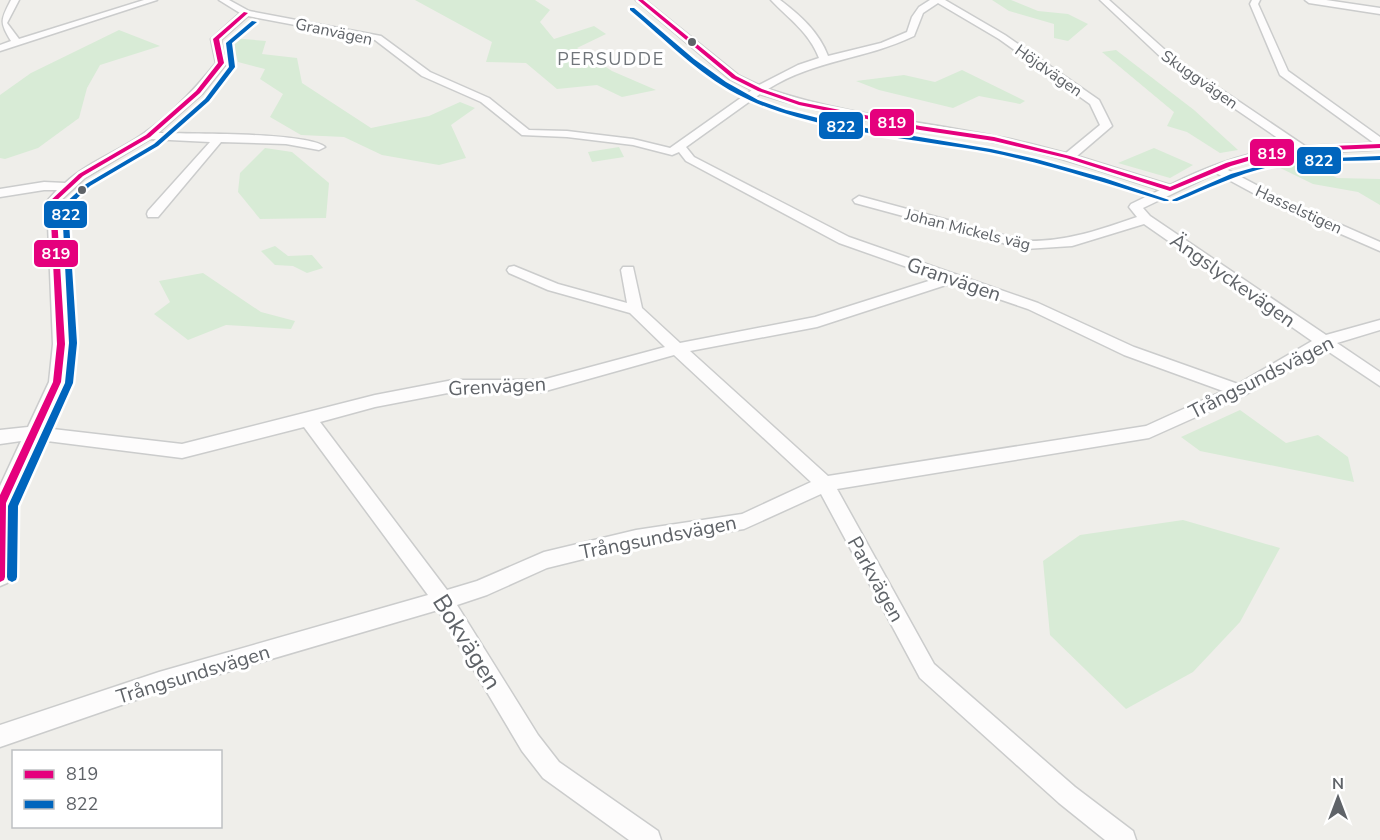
<svg xmlns="http://www.w3.org/2000/svg" width="1380" height="840" font-family="'Nunito Sans',sans-serif">
<style>
.green{fill:#d8ebd6}
.lines{fill:none;stroke-linecap:round;stroke-linejoin:round}
.minor-casing{stroke:#cbcccc;stroke-width:3}
.minor{fill:#fdfcfc;fill-rule:evenodd}
.bus-1-casing{stroke:#fff;stroke-width:5}
.bus-2-casing{stroke:#fff;stroke-width:5}
.bus-1{fill:#e5007d;fill-rule:evenodd}
.bus-2{fill:#0065bd;fill-rule:evenodd}
.bus-dot{fill:#5f6368;stroke:#fff;stroke-width:2}
.labels{text-anchor:middle;stroke-width:6;stroke-linejoin:round;paint-order:stroke}
.far-street-label{font-size:16px;fill:#5f6368;stroke:#fff}
.far-neighbourhood-label{font-size:18px;letter-spacing:1.5px;fill:#70757a;stroke:#fff}
.street-label{font-size:20px;fill:#5f6368;stroke:#fff}
.near-street-label{font-size:24px;fill:#5f6368;stroke:#fff}
.line-badge{stroke:#fff;stroke-width:2}
.badge-label{font-size:16px;text-anchor:middle;font-weight:bold;fill:#fff}
</style>
<rect width="100%" height="100%" fill="#efeeea"/>
<g class="green">
<polygon points="415,0 535,0 550,10 540,22 554,39 594,26 606,34 577,48 612,71 656,90 622,97 597,85 557,89 526,63 486,62 492,42"/>
<polygon points="992,0 1011,0 1038,11 1068,14 1088,24 1068,41 1054,38 1054,24 1009,11"/>
<polygon points="119,30 160,46 100,65 87,88 79,118 38,148 5,159 0,158 0,95 31,73"/>
<polygon points="232,38 266,41 262,54 297,58 302,83 371,128 429,116 460,102 475,108 451,125 466,158 439,165 382,155 344,137 301,135 270,117 283,94 260,79 265,69 238,62"/>
<polygon points="1116,50 1194,110 1238,150 1220,153 1187,132 1167,126 1174,112 1102,52"/>
<polygon points="962,70 1025,101 1020,104 979,96 953,108 879,90 856,81 904,75 935,82"/>
<polygon points="619,147 624,157 592,162 588,152"/>
<polygon points="265,148 292,152 329,183 326,218 260,219 238,192 240,173"/>
<polygon points="1154,148 1193,165 1170,178 1118,163"/>
<polygon points="1298,156 1337,178 1380,179 1380,205 1358,192 1313,184 1266,161"/>
<polygon points="275,246 288,256 312,255 323,268 307,273 293,266 275,265 261,251"/>
<polygon points="203,273 261,312 295,321 291,329 226,325 188,340 154,314 170,302 159,281"/>
<polygon points="1240,410 1286,443 1318,435 1348,457 1354,482 1200,451 1181,437"/>
<polygon points="1183,520 1280,548 1240,622 1193,672 1126,709 1050,635 1043,561 1080,535"/>
</g>
<g class="lines">
<defs>
<g id="minor">
<path d="M11 0H19L7 23 19 39 144 0H157L0 51V45L11 41C0 22 0 21 11 0Z"/>
<path d="M219 0H229L249 11 381 36 430 72 489 98 529 130 567 131 633 139 670 148 752 90 730 79 636 0H645L738 75 759 85 798 65 819 58C809 32 789 19 771 0H780C800 15 819 32 828 56L881 43 907 32 912 17 919 7 930 0H945L1005 35 1099 100 1112 126 1077 156 1170 185C1208 166 1248 151 1291 147L1165 61 1100 0H1109L1173 57 1305 146 1374 143 1280 75 1250 4 1252 0H1260L1258 4 1288 71 1380 137V149C1328 154 1277 150 1226 169L1287 201 1380 242V251L1279 207 1216 173 1143 208 1150 216 1326 335 1380 320V330L1337 343 1380 372V386L1323 348 1245 395 1149 438 837 489 934 664 1075 787 1133 831 1136 840H1105L1059 803 920 678 821 494 744 529 636 546 547 568 487 595 457 605 538 735 559 762 658 831 661 840H629L543 778 522 751 438 610 159 692 0 747V725L159 672 428 595 304 427 182 458 39 440 10 503V577L7 583 0 586V486L21 441 0 444V430L28 427 49 382 53 344 47 201 57 190H44L0 197V189L44 182 65 183C88 162 118 152 143 134 171 115 195 89 216 63L211 39 240 13ZM938 3 999 39 1090 104 1100 125 1066 153C1042 147 1018 140 994 136 917 121 842 114 768 89 814 60 866 59 914 36L923 13ZM248 16 375 40 422 76 481 102 522 135 567 137 633 145 672 155 679 152 686 161 839 243 938 278 815 317 680 343 642 308 633 267H623L621 270 627 303 558 284 514 266 509 267 507 270 509 273 548 290 630 313 665 347 542 380H453L375 395 182 444 44 428 65 382 69 344 59 202 85 178 150 139 210 142 148 211 147 214 148 217H158L221 142 286 144 319 150 325 147C307 132 188 134 158 133L202 94 225 65 221 40ZM760 94C836 119 915 128 993 142 1049 153 1105 172 1160 190L1131 204 1129 207 1137 217C1100 230 1065 242 1025 241L859 196 853 200 855 203 1025 249 1072 246 1144 224 1312 341 1238 384 1134 347 1038 303 849 237 694 157 686 147ZM952 283 1028 309 1124 355 1223 391 1146 426 828 476 690 351 817 327ZM674 355 811 482 742 514 636 530 544 552 477 581 447 590 320 422 375 407 453 392H542Z"/>
<polygon points="1305,0 1326,0 1380,8 1380,14 1309,3"/>
</g>
</defs>
<use href="#minor" class="minor-casing"/>
<use href="#minor" class="minor"/>
<defs>
<g id="bus-1">
<polygon points="638,0 643,0 736,76 762,89 800,102 920,126 994,137 1070,156 1170,187 1226,163 1265,152 1308,147 1380,144 1380,148 1308,151 1265,156 1231,166 1170,191 1066,158 994,141 920,130 799,105 758,91 732,78"/>
<polygon points="244,12 248,13 219,39 224,63 200,93 150,137 83,176 56,201 65,344 61,382 6,503 5,577 4,580 0,582 0,495 53,382 57,344 50,201 79,174 146,135 196,91 218,63 213,39"/>
</g>
<g id="bus-2">
<path d="M630 8H634L694 59 726 82 758 100 786 110 842 124 991 149 1036 159 1104 178 1169 200 1168 201H1164C1106 183 1048 164 989 152 925 141 859 135 797 117 776 111 756 104 737 94 697 73 665 39 630 10Z"/>
<polygon points="252,21 257,22 232,43 235,67 209,101 158,146 90,186 68,207 77,343 73,383 18,506 17,577 16,580 12,582 8,580 7,577 8,506 65,383 69,343 62,206 86,184 154,144 205,99 229,67 226,43"/>
<path d="M1380 156V160C1343 162 1305 159 1269 167 1237 174 1207 189 1177 201H1173L1172 200 1231 174 1270 163 1311 159Z"/>
</g>
</defs>
<use href="#bus-1" class="bus-1-casing"/>
<use href="#bus-2" class="bus-2-casing"/>
<use href="#bus-1" class="bus-1"/>
<use href="#bus-2" class="bus-2"/>
</g>
<g class="bus-dot">
<circle cx="692" cy="42" r="5"/>
<circle cx="82" cy="190" r="5"/>
</g>
<g class="labels">
<g class="far-street-label">
<text transform="translate(334 31) rotate(12)" y="6">Granvägen</text>
<text transform="translate(1049 70) rotate(35)" y="6">Höjdvägen</text>
<text transform="translate(1200 79) rotate(35)" y="6">Skuggvägen</text>
<text transform="translate(1299 209) rotate(25)" y="6">Hasselstigen</text>
<text transform="translate(968 229) rotate(14)" y="6">Johan Mickels väg</text>
</g>
<g class="far-neighbourhood-label">
<text x="611" y="65">PERSUDDE</text>
</g>
<g class="street-label">
<text transform="translate(954 279) rotate(19)" y="7">Granvägen</text>
<text transform="translate(1233 280) rotate(35)" y="7">Ängslyckevägen</text>
<text transform="translate(1261 377) rotate(-27)" y="7">Trångsundsvägen</text>
<text transform="translate(497 386) rotate(-3)" y="7">Grenvägen</text>
<text transform="translate(658 537) rotate(-11)" y="7">Trångsundsvägen</text>
<text transform="translate(876 579) rotate(61)" y="7">Parkvägen</text>
<text transform="translate(193 674) rotate(-17)" y="7">Trångsundsvägen</text>
</g>
<g class="near-street-label">
<text transform="translate(467 642) rotate(58)" y="8">Bokvägen</text>
</g>
</g>
<g class="line-badge">
<rect x="869" y="108" width="46" height="29" rx="6" fill="#e5007d"/>
<rect x="818" y="111" width="46" height="29" rx="6" fill="#0065bd"/>
<rect x="1249" y="138" width="46" height="29" rx="6" fill="#e5007d"/>
<rect x="1296" y="146" width="46" height="29" rx="6" fill="#0065bd"/>
<rect x="43" y="200" width="45" height="29" rx="6" fill="#0065bd"/>
<rect x="33" y="239" width="46" height="29" rx="6" fill="#e5007d"/>
</g>
<g class="badge-label">
<text x="892" y="128">819</text>
<text x="841" y="132">822</text>
<text x="1272" y="159">819</text>
<text x="1319" y="166">822</text>
<text x="66" y="220">822</text>
<text x="56" y="259">819</text>
</g>
<rect x="12" y="750" width="210" height="78" fill="#ffffff" stroke="#bfc1c3" stroke-width="1.5"/>
<rect x="24" y="770" width="30" height="9" fill="#e5007d" stroke="#bfc1c3" stroke-width="1.5"/>
<text x="66" y="780" font-size="18" fill="#5f6368">819</text>
<rect x="24" y="800" width="30" height="9" fill="#0065bd" stroke="#bfc1c3" stroke-width="1.5"/>
<text x="66" y="810" font-size="18" fill="#5f6368">822</text>
<g transform="translate(1338 798)" stroke="#ffffff" stroke-width="4.5" paint-order="stroke">
<path d="M0-4.5L10 22L0 15L-10 22Z" fill="#5f6368"/>
<text y="-9" font-size="16" font-weight="bold" text-anchor="middle" fill="#5f6368">N</text>
</g>
</svg>
